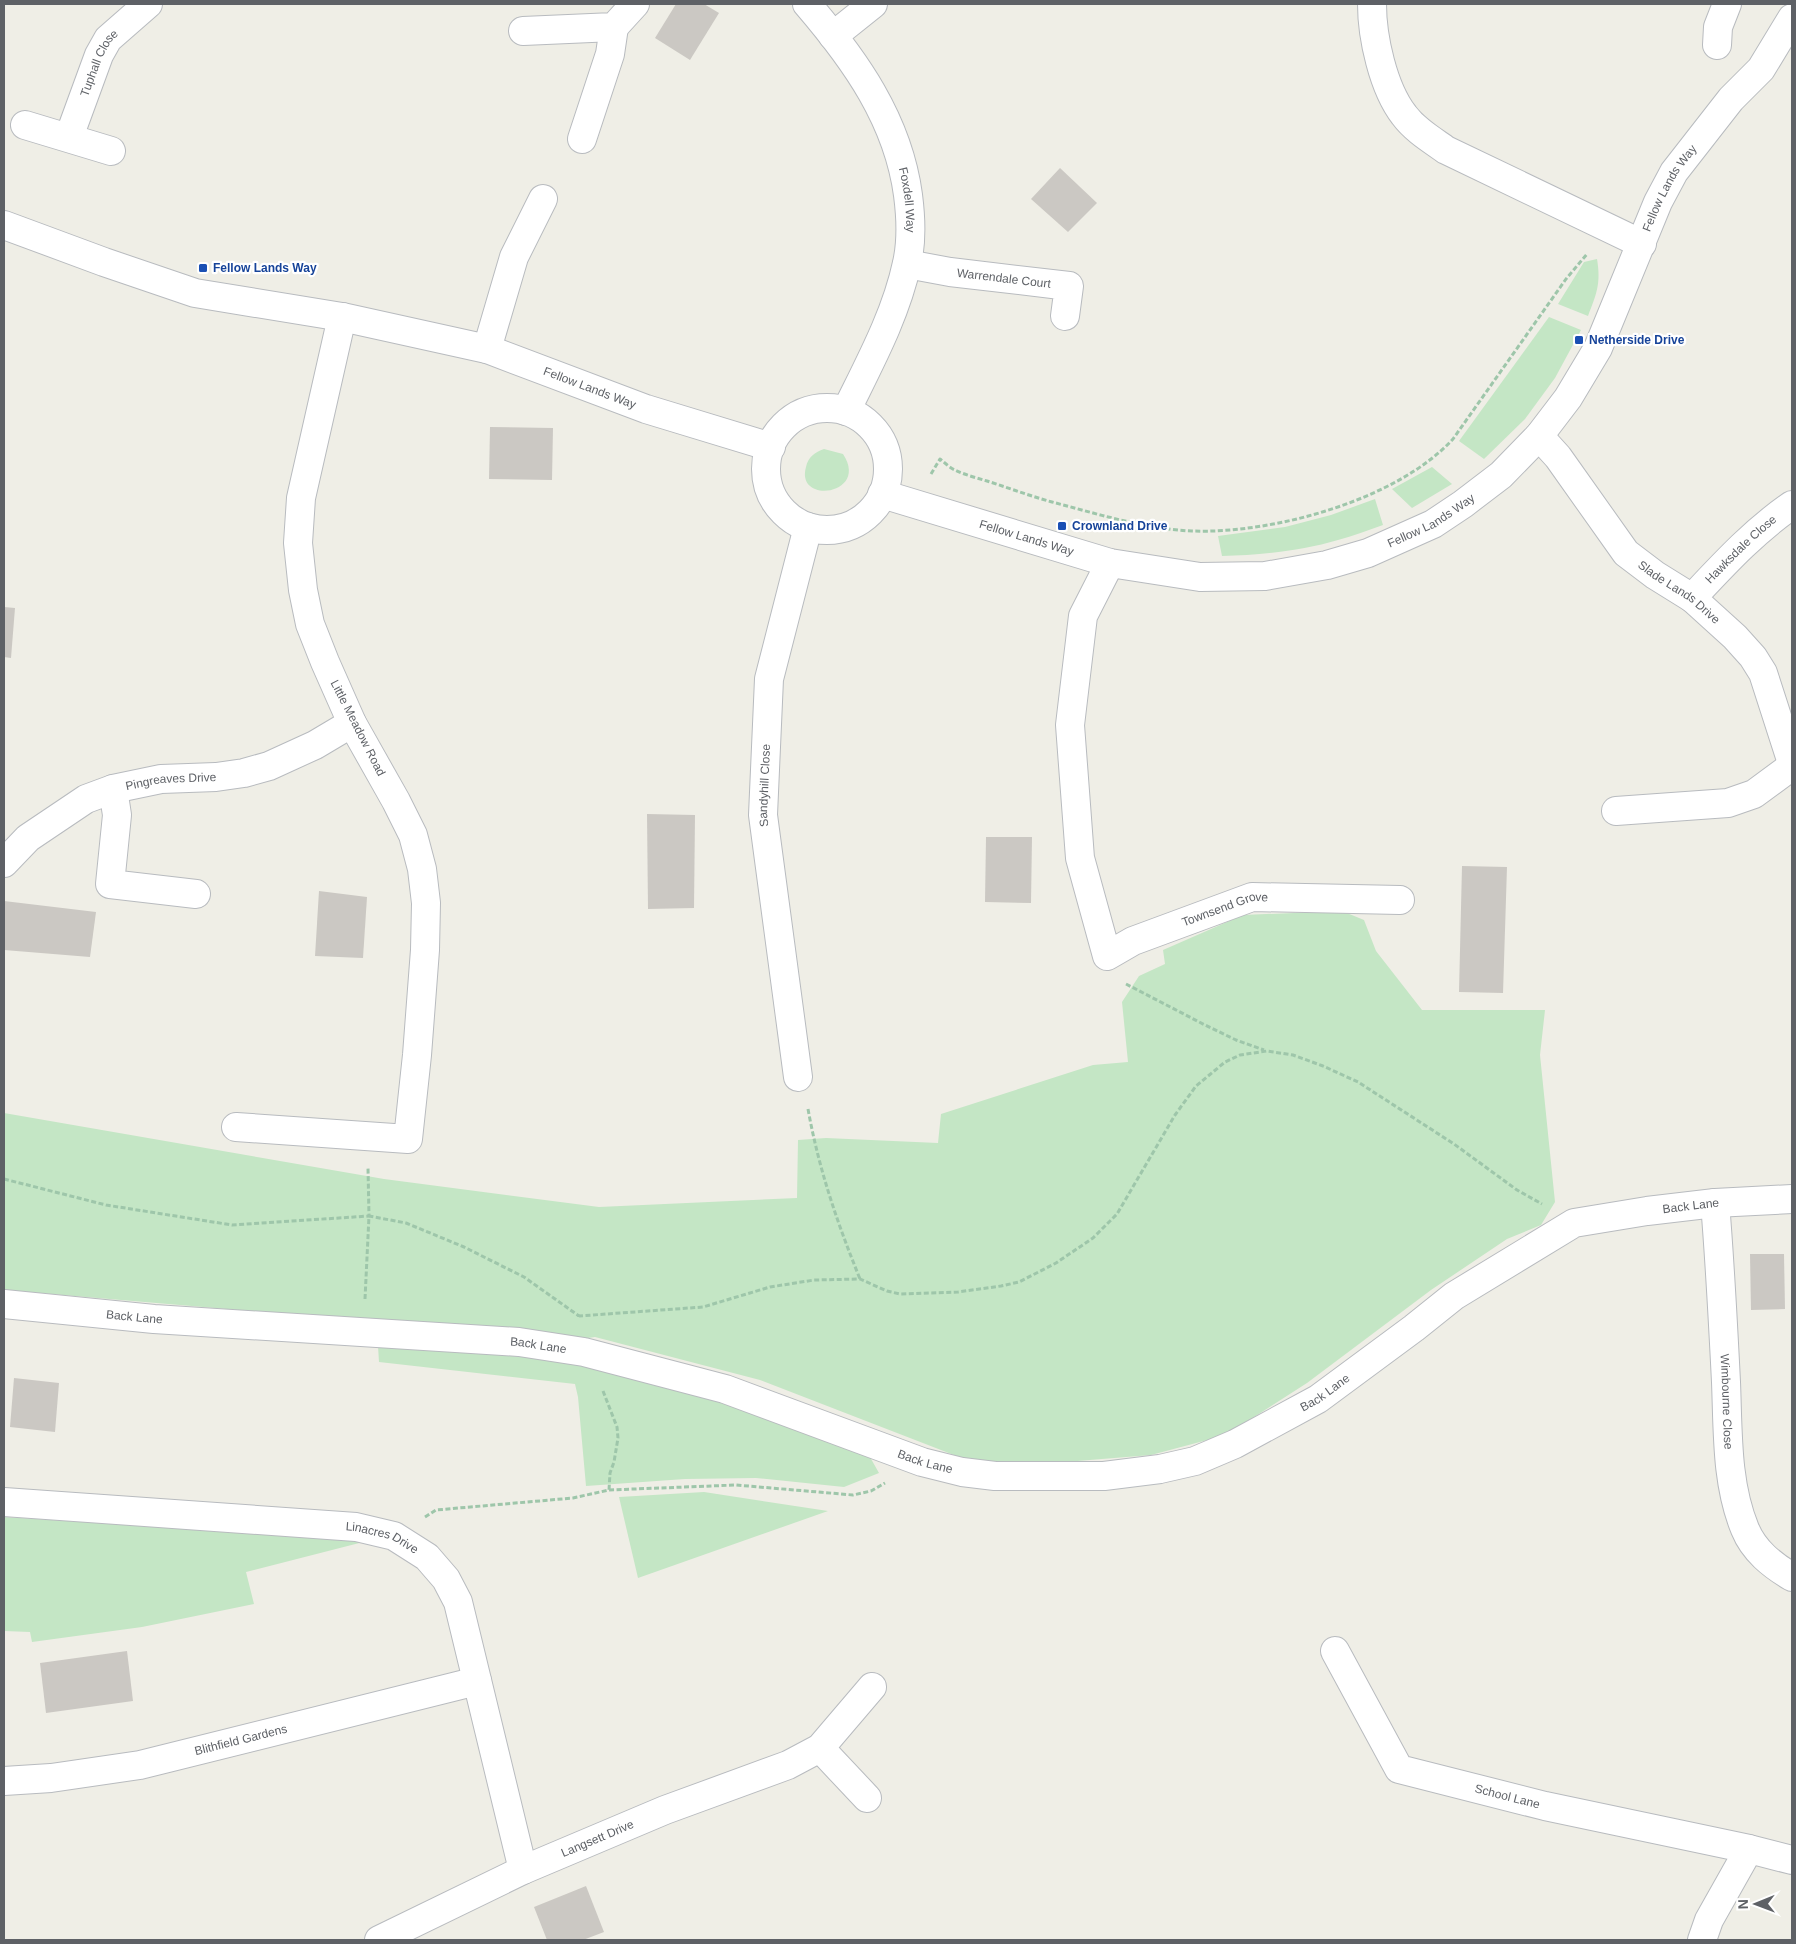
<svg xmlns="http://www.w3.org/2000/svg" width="1796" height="1944" font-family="Arial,sans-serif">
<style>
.green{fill:#c4e6c5}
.building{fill:#cbc8c3}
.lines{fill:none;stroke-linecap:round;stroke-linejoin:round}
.minor-casing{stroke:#b8bbbf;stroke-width:30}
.path{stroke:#9ec6aa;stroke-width:3;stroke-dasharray:5 2.5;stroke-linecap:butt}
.minor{stroke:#fff;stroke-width:28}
.transit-dot{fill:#1a4fb4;stroke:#fff;stroke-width:2}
.labels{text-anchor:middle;stroke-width:4.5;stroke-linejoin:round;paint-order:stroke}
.street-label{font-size:12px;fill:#5e6166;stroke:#fff}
.transit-label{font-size:12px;font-weight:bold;fill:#164399;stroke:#fff;text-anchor:start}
</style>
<rect width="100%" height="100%" fill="#efeee6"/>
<g class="green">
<path d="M1597 259C1601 283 1597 293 1588 316L1558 304 1584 262Z"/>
<polygon points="1549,317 1581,330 1555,378 1525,419 1484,459 1459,441"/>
<path d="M824 449 843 454C870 495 795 505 806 467 808 457 815 452 824 449Z"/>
<polygon points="1432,467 1452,484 1412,508 1392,489"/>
<path d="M1375 499 1383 525C1368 530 1353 536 1338 540 1301 551 1260 555 1222 556L1218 536 1285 527 1331 515Z"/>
<polygon points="1342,911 1364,920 1376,951 1422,1010 1545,1010 1540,1055 1555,1202 1541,1225 1507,1239 1431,1290 1307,1383 1226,1435 1151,1455 1053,1463 972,1462 760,1380 595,1337 561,1342 510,1333 4,1290 4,1113 384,1179 599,1207 797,1198 798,1140 826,1138 938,1143 941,1114 1093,1065 1128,1062 1122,1002 1139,976 1165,964 1163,950 1243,915"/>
<polygon points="378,1346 579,1361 751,1406 866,1450 879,1473 844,1487 756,1478 685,1479 586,1486 578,1397 575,1384 379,1362"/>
<polygon points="704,1492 828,1511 638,1578 619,1497"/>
<polygon points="4,1517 371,1540 246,1572 254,1604 142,1627 32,1642 30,1632 4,1631"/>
</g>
<g class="building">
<polygon points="676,4 704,4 719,13 690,60 655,38"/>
<polygon points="1060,168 1097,203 1068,232 1031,199"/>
<polygon points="490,427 553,428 552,480 489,479"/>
<polygon points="4,607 15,608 11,658 4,657"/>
<polygon points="647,814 695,815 694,908 648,909"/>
<polygon points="986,837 1032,837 1031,903 985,902"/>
<polygon points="1462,866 1507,867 1503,993 1459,992"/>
<polygon points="319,891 367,897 363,958 315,956"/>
<polygon points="4,901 96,912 90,957 4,950"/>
<polygon points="1750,1254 1784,1254 1785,1309 1751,1310"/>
<polygon points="14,1378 59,1383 55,1432 10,1427"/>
<polygon points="127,1651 133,1701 46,1713 40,1663"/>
<polygon points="586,1886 604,1932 583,1940 547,1940 534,1907"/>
</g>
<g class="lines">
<defs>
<g id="minor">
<path id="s1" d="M807 4C855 60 898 120 908 195 911 218 912 241 907 263 896 315 869 364 846 411"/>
<path d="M1372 4C1372 37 1383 88 1404 115 1415 130 1432 140 1446 150L1642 244"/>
<polyline points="523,31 614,27 635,4"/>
<polyline points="833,36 873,4"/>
<polyline points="1717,45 1718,27 1727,4"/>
<polyline points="25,125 111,151"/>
<path id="s2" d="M69 137 99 55 108 39 148 4"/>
<polyline points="582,139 610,54 614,27"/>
<path id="s3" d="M4 225 104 262 195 293 342 317 487 349 646 409 771 447"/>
<path id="s4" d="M907 264 950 272 1069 286 1065 316"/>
<polyline points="487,349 514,257 543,199"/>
<circle cx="827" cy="469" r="61"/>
<path id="s5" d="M1539 436 1558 457 1626 553 1655 575 1692 598 1735 637 1753 657 1763 673 1792 763"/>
<path id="s6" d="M882 494 1110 563 1200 577 1265 576 1327 565 1368 553 1433 524 1463 504 1501 475 1539 436 1568 398 1598 348 1658 202 1674 172 1731 99 1761 69 1792 18"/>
<path id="s7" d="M1110 563 1083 616 1070 725 1080 858 1107 956 1133 941 1252 897 1400 900"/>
<path id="s8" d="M1692 598C1723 565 1754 531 1792 505"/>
<polyline points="113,789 117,815 110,884 196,894"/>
<polyline points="1616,811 1728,803 1754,794 1792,766"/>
<path id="s9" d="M4 863 28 838 86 799 113 789 161 779 216 777 244 773 269 766 315 745 352 723"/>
<path id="s10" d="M798 1077 763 815 769 679 808 527"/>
<polyline points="236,1127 408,1139 417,1055 425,950 426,903 422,869 413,835 396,801 352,723 325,662 310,624 303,590 298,543 301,498 342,317"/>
<path id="s11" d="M1715 1203C1720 1263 1723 1322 1726 1382 1728 1431 1726 1483 1745 1529 1754 1551 1772 1565 1792 1577"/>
<path id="s12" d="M4 1304 154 1319 519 1342 584 1352 725 1389 922 1462 962 1472 995 1476H1104L1160 1469 1195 1461 1235 1444 1318 1399 1414 1328 1454 1296 1574 1223 1647 1211 1715 1203 1792 1199"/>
<path id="s13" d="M4 1502 356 1527 394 1536 427 1557 446 1579 458 1602 523 1870"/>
<path id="s14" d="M1335 1651 1399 1769 1545 1806 1749 1849 1792 1860"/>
<polyline points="820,1748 867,1798"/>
<path id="s15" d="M4 1781 51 1778 140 1765 477 1681"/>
<path id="s16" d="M379 1940 523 1870 665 1810 788 1765 820 1748 872 1687"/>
<polyline points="1702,1940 1709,1920 1749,1849"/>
</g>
</defs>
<use href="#minor" class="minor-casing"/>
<g class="path">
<path d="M931 474 940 459C945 463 950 468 955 470 965 475 977 478 987 481 1009 488 1030 496 1052 502 1098 514 1145 529 1192 531 1273 534 1397 500 1453 439L1566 279 1587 254"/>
<polyline points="1126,984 1205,1025 1236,1040 1264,1050"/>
<path d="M808 1109C819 1170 837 1222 860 1279"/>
<polyline points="4,1179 106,1205 232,1225 369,1216 368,1168"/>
<polyline points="365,1299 369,1216 406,1223 464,1247 524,1277 579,1316"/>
<polyline points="579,1317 579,1316 703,1307 770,1287 814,1280 860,1279 887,1291 900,1294 958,1292 1001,1286 1019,1282 1056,1263 1093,1238 1117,1214 1175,1115 1196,1086 1225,1062 1240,1055 1267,1051 1293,1055 1323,1066 1358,1082 1454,1144 1517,1190 1542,1204"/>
<polyline points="603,1391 617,1427 618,1438 614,1462 610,1473 609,1490"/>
<polyline points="425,1517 436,1510 573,1498 609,1490 736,1485 853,1495 871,1491 885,1483"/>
</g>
<use href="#minor" class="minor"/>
</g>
<g class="transit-dot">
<rect x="198" y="263" width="10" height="10" rx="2.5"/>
<rect x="1574" y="335" width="10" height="10" rx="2.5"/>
<rect x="1057" y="521" width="10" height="10" rx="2.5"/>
</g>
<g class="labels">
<g class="street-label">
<text dy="4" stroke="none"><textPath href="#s2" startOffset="80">Tuphall Close</textPath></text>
<text dy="4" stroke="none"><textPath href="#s6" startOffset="991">Fellow Lands Way</textPath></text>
<text dy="4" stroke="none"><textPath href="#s1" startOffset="224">Foxdell Way</textPath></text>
<text dy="4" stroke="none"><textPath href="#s4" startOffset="98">Warrendale Court</textPath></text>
<text dy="4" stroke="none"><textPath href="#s3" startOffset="610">Fellow Lands Way</textPath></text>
<text dy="4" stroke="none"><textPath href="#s6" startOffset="571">Fellow Lands Way</textPath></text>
<text dy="4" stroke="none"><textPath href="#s6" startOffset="151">Fellow Lands Way</textPath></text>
<text dy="4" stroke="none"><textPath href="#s8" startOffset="69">Hawksdale Close</textPath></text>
<text dy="4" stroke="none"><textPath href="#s5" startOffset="212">Slade Lands Drive</textPath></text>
<text transform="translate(358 728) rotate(63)" y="4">Little Meadow Road</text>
<text dy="4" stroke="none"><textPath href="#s9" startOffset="192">Pingreaves Drive</textPath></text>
<text dy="4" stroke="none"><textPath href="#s10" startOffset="294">Sandyhill Close</textPath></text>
<text dy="4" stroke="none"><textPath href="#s7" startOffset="532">Townsend Grove</textPath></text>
<text dy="4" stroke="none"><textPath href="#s12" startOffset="1781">Back Lane</textPath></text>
<text dy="4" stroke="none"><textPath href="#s12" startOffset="131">Back Lane</textPath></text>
<text dy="4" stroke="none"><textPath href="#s12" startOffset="536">Back Lane</textPath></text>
<text dy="4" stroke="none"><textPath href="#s12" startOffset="1361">Back Lane</textPath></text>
<text dy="4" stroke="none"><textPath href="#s11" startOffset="199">Wimbourne Close</textPath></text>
<text dy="4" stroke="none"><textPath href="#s12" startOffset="941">Back Lane</textPath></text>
<text dy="4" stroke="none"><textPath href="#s13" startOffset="381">Linacres Drive</textPath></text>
<text dy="4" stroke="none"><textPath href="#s15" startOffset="241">Blithfield Gardens</textPath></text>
<text dy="4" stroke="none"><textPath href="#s14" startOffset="246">School Lane</textPath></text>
<text dy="4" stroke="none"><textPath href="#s16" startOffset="241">Langsett Drive</textPath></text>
</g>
<g class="transit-label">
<text x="213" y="272">Fellow Lands Way</text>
<text x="1589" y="344">Netherside Drive</text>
<text x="1072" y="530">Crownland Drive</text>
</g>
</g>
<rect width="1796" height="1944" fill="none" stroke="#5e6166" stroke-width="10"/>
<g transform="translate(1756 1904) rotate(269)" stroke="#ffffff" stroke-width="4" paint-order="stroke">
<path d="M0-4L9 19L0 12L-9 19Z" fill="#5e6166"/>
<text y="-8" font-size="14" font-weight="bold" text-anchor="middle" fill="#5e6166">N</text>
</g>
</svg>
